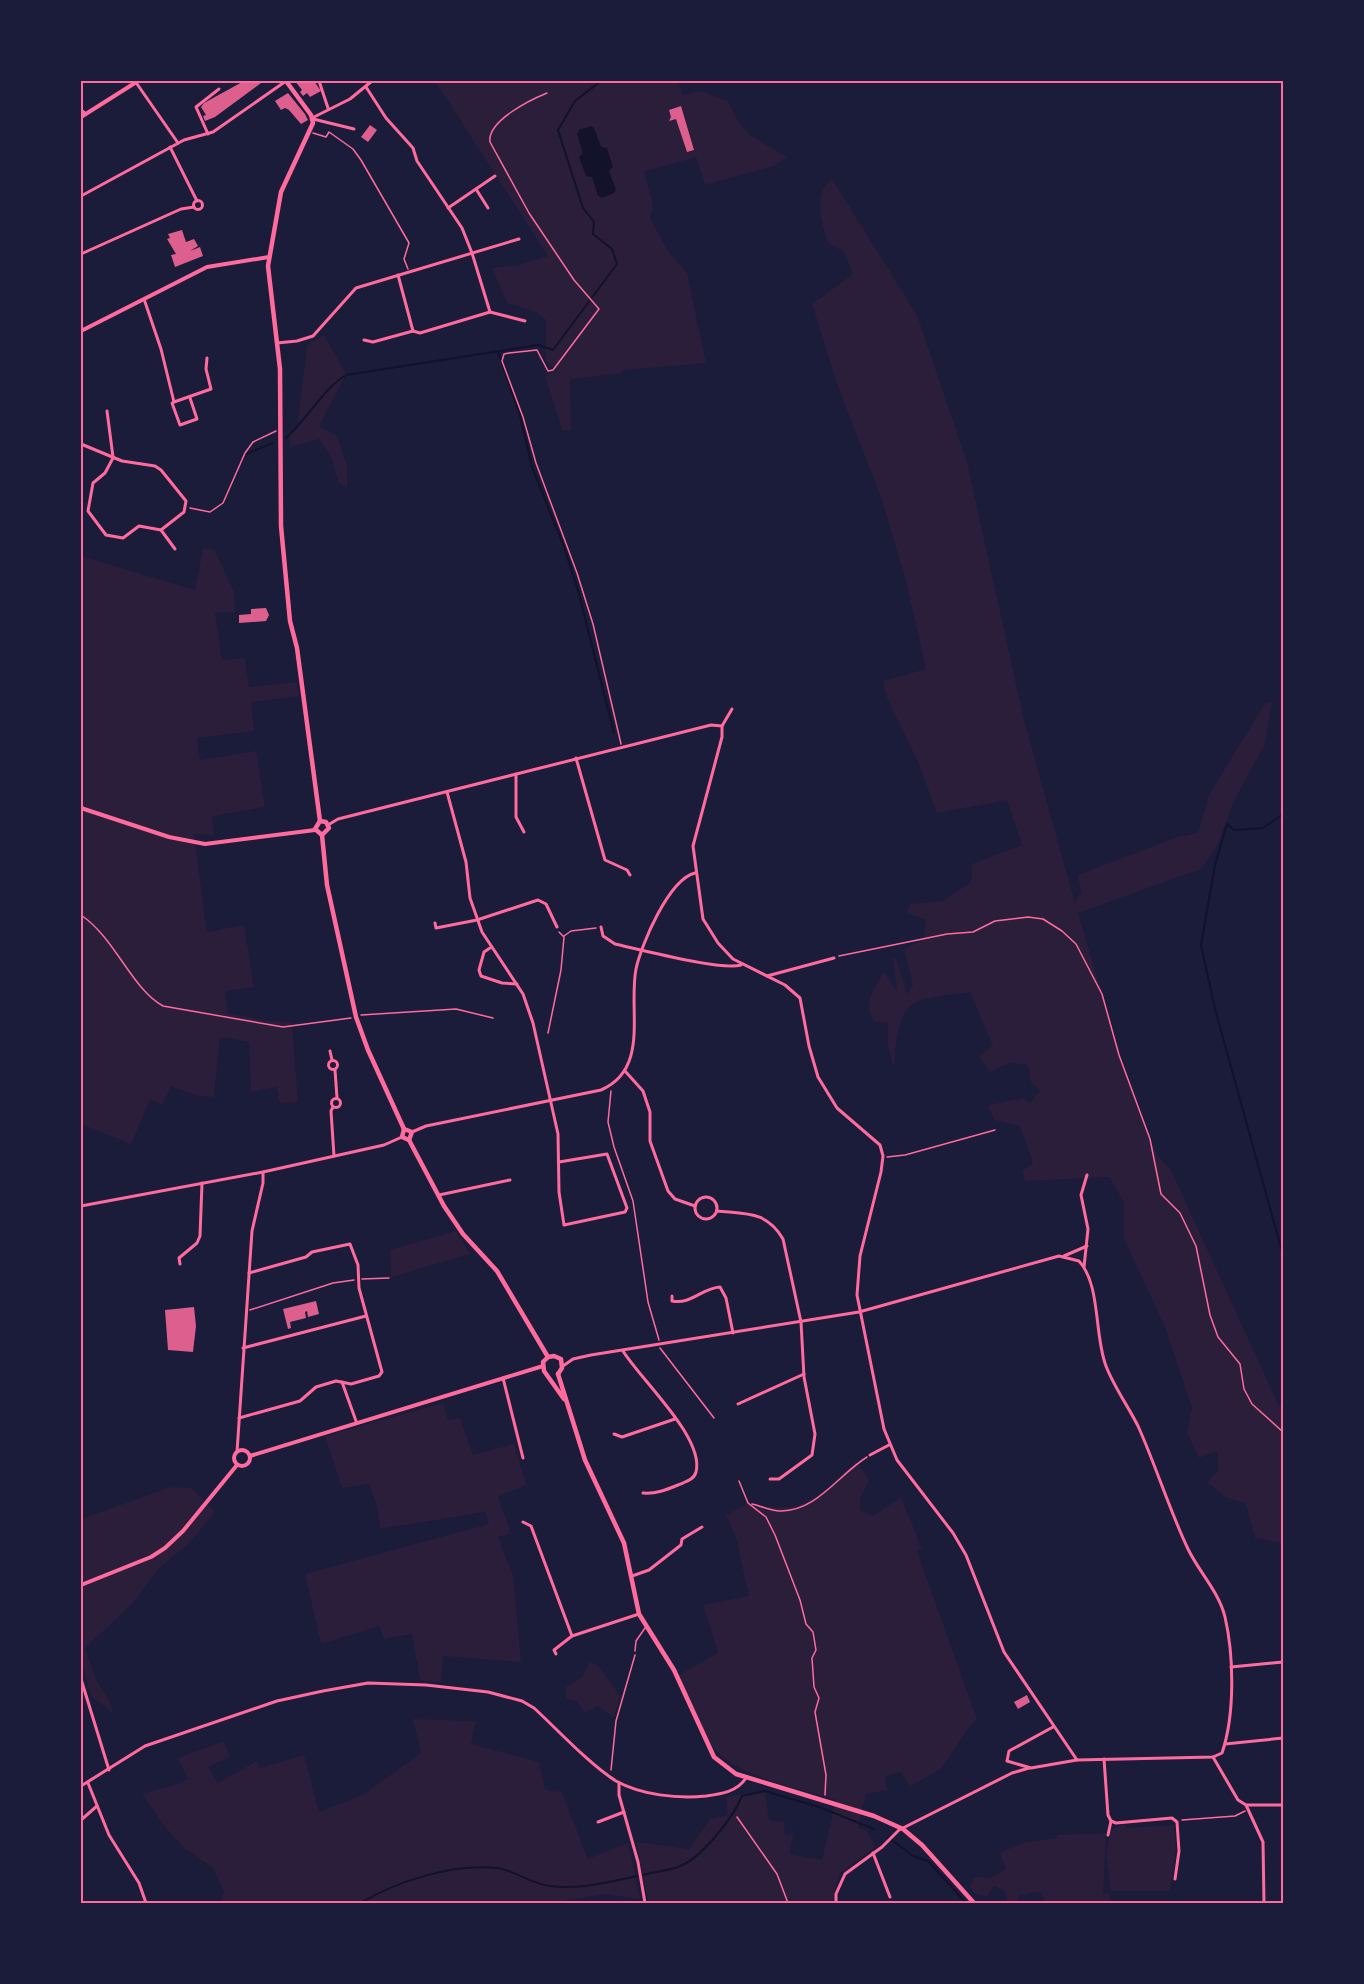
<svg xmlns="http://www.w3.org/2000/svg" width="1364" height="1984" font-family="'DM Sans',sans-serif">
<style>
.green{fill:#2a1e3b}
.water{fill:#12122b}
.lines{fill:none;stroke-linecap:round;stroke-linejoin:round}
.stream{stroke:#12122b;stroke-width:2}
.building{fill:#dd5f8e}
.path{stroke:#ff6b9d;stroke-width:1.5}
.service{stroke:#ff6b9d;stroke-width:1.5}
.minor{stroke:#ff6b9d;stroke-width:3}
.tertiary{stroke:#ff6b9d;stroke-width:4}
.secondary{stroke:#ff6b9d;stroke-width:4.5}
.neatline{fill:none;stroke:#ff6b9d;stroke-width:2}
</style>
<rect width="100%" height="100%" fill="#1b1b3a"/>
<g class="green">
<polygon points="435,81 678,81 683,95 702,91 728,101 737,120 750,135 787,157 774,166 705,185 696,157 644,172 653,204 650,219 669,252 687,273 706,363 624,370 619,374 570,379 571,430 562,430 545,376 557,370 546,361 546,320 536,312 507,303 492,268 518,265 548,256"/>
<path d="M832 179 917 315 967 462 1024 720 1075 903 1081 892 1078 875 1177 837 1198 833 1209 795 1265 703 1272 701 1265 744 1234 801 1217 846 1201 869 1078 913 1122 1062 1156 1154 1171 1170 1279 1406 1283 1405V1543L1255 1538 1246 1504 1225 1497 1207 1482 1218 1471 1217 1451 1199 1458 1187 1433 1192 1408 1165 1327 1124 1239V1202L1109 1177 1025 1181 1022 1171 1033 1163 1020 1126 994 1120 988 1105 1024 1098 1030 1104 1040 1090 1031 1082 1028 1065 1010 1063 990 1072 979 1056 993 1046 970 992C957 994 924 997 914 1003 896 1015 895 1050 894 1069L888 1046V1023L875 1022C861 1004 875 989 884 971L897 992 893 959 896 958 907 994 913 985 904 949 923 940 926 920 907 913 910 904 943 901 971 882 972 864 1022 845 1007 800 937 813 917 760 887 698 883 681 926 669 906 581 881 497 838 387 812 304 853 274 844 252 828 243C822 223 812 194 832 179Z"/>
<polygon points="324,335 346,374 319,426 337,436 347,466 347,488 338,482 331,456 319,439 290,447 289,435 297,429 307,345"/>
<polygon points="203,548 215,550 234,592 235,612 215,613 222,660 245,658 249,687 297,682 299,696 251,702 254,731 197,738 200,760 256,751 265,807 212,816 214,835 194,834 207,932 244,925 254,987 225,991 228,1013 269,1021 292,1022 298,1102 280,1104 277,1087 251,1092 249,1042 220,1037 214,1097 197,1096 171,1086 162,1105 150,1099 131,1144 81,1124 81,556 195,590"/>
<polygon points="456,1231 470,1254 391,1277 390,1250"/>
<polygon points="443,1403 448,1420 460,1418 473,1455 514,1444 526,1485 498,1497 511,1533 498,1537 513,1575 521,1662 443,1656 441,1682 420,1680 412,1634 384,1639 379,1626 321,1644 305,1574 489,1524 485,1512 380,1529 377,1506 369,1484 342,1488 325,1436"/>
<path d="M856 1461 869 1480 861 1497 860 1510 873 1516 901 1497 922 1549 917 1551 977 1719 967 1730 941 1769 910 1786 901 1772 885 1776 887 1790 866 1794 858 1827 867 1831 875 1847 839 1874 832 1903H649L636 1842 689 1849 710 1819 728 1815 726 1797 765 1791 769 1820 784 1822 785 1835 793 1834 790 1854 822 1860 836 1800C797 1787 734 1778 710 1743 697 1724 689 1697 679 1675L718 1653 703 1605 749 1596 736 1538 726 1515 751 1502C802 1519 822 1494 856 1461Z"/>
<polygon points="171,1487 191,1488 215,1512 188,1544 159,1568 133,1603 85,1648 96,1680 109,1700 113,1713 91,1696 81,1660 81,1519"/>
<polygon points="590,1662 598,1665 620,1696 614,1717 597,1706 585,1713 577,1701 566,1699 566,1687 582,1677"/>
<polygon points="413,1719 476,1721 471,1744 539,1762 545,1790 562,1792 588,1859 628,1843 640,1899 607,1894 566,1900 568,1903 223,1903 221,1898 224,1892 213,1868 184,1848 166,1828 142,1794 178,1784 188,1779 178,1758 224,1741 230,1757 208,1767 218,1783 257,1761 260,1768 304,1755 319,1812 364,1794 421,1753"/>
<polygon points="1125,1824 1126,1828 1174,1825 1176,1849 1170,1891 1111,1891 1106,1855 1111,1830"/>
<path d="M1106 1833 1103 1894 1109 1893 1110 1903H1138H1046L1040 1892 1028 1893 1026 1896 1020 1894 1017 1903H1008L1005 1891 994 1886 987 1896 975 1894 970 1887C974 1872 980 1878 991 1878L1006 1869 1000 1854 1003 1851 1026 1842 1058 1838V1835Z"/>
</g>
<polygon class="water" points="591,126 594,128 601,147 607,148 613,167 609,171 616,190 614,193 602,198 598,196 592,177 586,176 579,157 583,153 577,134 579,130"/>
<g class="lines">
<g class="stream">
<polyline points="498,352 520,415 532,467 564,547 578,590 614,733"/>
<path d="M286 438C307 419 325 387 346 375L538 345 553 350 617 264 612 249 593 234 594 222 583 208 558 130 575 101 601 81"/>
<polyline points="246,454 273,443"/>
<polyline points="1283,814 1263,828 1234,830 1227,824 1215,865 1201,945 1215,1009 1283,1255"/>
<polyline points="888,1837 913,1856 928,1861 966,1903"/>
<path d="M642 1875C653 1872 667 1871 678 1867 701 1859 733 1818 742 1796L765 1791 819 1807 874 1829"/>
<path d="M360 1903C398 1881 453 1863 497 1868 515 1870 531 1884 550 1886 578 1890 609 1882 637 1876"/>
</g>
</g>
<g class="building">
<polygon points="244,81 261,83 215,117 205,121 203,116 206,115 201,107 204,103"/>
<polygon points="295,81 314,81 321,91 310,97 307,93 303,96 300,92 302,90"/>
<polygon points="288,93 305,114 308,120 301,124 289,110 285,108 281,110 275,101"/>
<polygon points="681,106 694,150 687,152 676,119 669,121 671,117 669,110"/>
<polygon points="370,125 377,130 368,142 361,137"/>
<polygon points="182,230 186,242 194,239 198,246 190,251 200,247 203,256 175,267 171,255 176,254 167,239 170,238 168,234"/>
<polygon points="266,608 269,615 266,621 239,623 239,615 251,614 251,609"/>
<polygon points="316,1301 319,1314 308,1317 307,1311 305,1312 306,1318 290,1322 291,1328 288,1329 283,1309"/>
<polygon points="194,1307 196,1326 193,1352 168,1350 165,1310"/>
<polygon points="1027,1695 1030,1702 1018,1709 1014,1702"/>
</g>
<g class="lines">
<g class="path">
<path d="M547 93C530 100 487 121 490 142L529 213 574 280 599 309 553 370 548 371 537 350 509 353 504 354 502 361 523 417 536 463 577 573 593 624 621 744"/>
<polyline points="313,133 326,137 329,132 353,149 361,160 409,243 404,259 408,269"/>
<polyline points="190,508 210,512 223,503 245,453 253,442 276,431"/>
<path d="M81 915C116 939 131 988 163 1006L283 1027 351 1018"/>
<polyline points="564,936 571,931 596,928"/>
<polyline points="839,956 947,934 973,932 995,921 1028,917 1043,919 1062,931 1076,944 1102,994 1119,1055 1150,1139 1161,1194 1180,1213 1196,1246 1210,1315 1218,1337 1240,1364 1244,1389 1252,1404 1283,1432"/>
<polyline points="361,1015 456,1009 493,1018"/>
<polyline points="548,1033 561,970 564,937 559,932"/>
<polyline points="611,1091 608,1122 614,1147 633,1201 648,1302 659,1340"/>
<polyline points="887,1157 905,1155 995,1130"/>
<polyline points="362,1279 389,1278"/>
<polyline points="250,1310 333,1283 354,1280"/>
<polyline points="660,1348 714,1418"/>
<polyline points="739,1481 748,1503 766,1517 775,1535 800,1600 806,1624 813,1632 816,1650 812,1658 814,1687 819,1698 815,1712 826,1775 825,1795"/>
<path d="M752 1504C761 1506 771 1511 780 1511 816 1512 838 1475 867 1457"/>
<polyline points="611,1770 616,1721 635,1655"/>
<polyline points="737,1817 777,1874 788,1903"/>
<polyline points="1182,1820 1235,1816 1245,1811"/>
</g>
<polyline class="service" points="635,1651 636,1641 645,1628"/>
<g class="minor">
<polyline points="135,81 178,143"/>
<polyline points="319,81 328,108"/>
<polyline points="366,87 386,118 413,148 417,161 462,228 472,253 490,312"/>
<polyline points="81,110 86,114"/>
<polyline points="312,118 350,99 372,81"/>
<polyline points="313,119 354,129"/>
<polyline points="208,134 196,107 219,89"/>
<polyline points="170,147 197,201"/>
<polyline points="476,189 488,208"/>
<polyline points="81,196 184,140 213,132 286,81"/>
<circle cx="198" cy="205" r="4.5"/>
<polyline points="448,208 495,176"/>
<polyline points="81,254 181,209 194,207"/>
<polyline points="398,275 413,331 420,333 490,312 525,321"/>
<polyline points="144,299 161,349 174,402 211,389 206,369 207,358"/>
<polyline points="364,340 373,342 413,331"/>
<polyline points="277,343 297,341 313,336 356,288 519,239"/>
<polyline points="174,402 172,403 180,425 197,419 190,398"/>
<polyline points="107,411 113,457"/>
<polyline points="81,444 122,461 155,466 161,470 186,501 184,512 161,530 139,526 123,538 106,535 88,511 93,483 105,473 113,458"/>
<polyline points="161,530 175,549"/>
<polyline points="722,726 722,737 693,846 703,919 718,943 733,959 785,985 800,998 809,1046 818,1077 837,1108 880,1145 883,1156 881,1172 860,1256 857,1295 884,1429 897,1460 953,1533 966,1555 1004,1652 1077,1760"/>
<polyline points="722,726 732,709"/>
<polyline points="576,758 605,860 627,870 630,875"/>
<polyline points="516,774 516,817 524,832"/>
<polyline points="447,792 466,862 470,898 482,932 523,994 533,1023 558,1134 559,1192 564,1225 625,1212 627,1208 607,1154 559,1162"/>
<polyline points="328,825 338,819 711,725 722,726"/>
<polyline points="435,923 436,928 477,920 538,900 546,904 557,927"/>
<path d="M601 927 603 936 615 944C638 949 723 971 741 965"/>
<polyline points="490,948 484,952 479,970 481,976 502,983 517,984"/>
<polyline points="767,976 834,958"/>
<polyline points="330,1051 332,1060"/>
<circle cx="333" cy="1065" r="4.5"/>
<polyline points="335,1070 337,1098"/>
<polyline points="625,1071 643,1091 650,1112 650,1141 668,1191 675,1199 695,1206"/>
<circle cx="336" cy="1103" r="4.5"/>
<polyline points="333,1107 331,1111 334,1156"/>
<path d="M412 1132 426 1126 601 1090C650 1069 628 1010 636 969 641 945 669 879 695 873"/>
<polyline points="439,1195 510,1180"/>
<circle cx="706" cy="1208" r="11"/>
<polyline points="81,1206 263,1172 384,1145 402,1137"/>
<path d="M717 1211C746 1214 767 1211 783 1239L801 1322 804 1377 815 1434 812 1455 779 1479H770"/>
<polyline points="1064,1256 1087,1246"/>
<polyline points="180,1264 179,1258 197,1243 200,1236 202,1183"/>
<polyline points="1084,1267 1088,1229 1081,1195 1087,1175"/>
<path d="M672 1296V1301C691 1305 702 1288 720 1287L726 1298 733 1333"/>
<polyline points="243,1348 366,1316"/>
<path d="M623 1351C640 1379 705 1438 696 1472 694 1480 685 1482 678 1485 666 1490 656 1494 643 1493"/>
<path d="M563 1366 573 1359 591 1355 859 1312 1059 1256 1079 1261C1101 1285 1094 1335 1106 1366 1114 1387 1128 1406 1138 1426 1156 1466 1169 1509 1188 1549 1199 1572 1219 1592 1225 1617 1234 1656 1235 1715 1222 1753L1213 1757 1077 1760 1031 1768 1007 1761 1009 1751 1053 1727"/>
<polyline points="503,1378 523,1458"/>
<polyline points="342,1382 356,1421"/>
<polyline points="738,1404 804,1374"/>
<polyline points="239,1418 300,1401 316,1387 336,1381 351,1384 379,1376 382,1372 359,1288 358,1265 350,1244 312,1252 306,1257 249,1273"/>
<polyline points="614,1434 622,1437 675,1419"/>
<polyline points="237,1452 252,1231 263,1183 263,1172"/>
<polyline points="870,1455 889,1445"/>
<polyline points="523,1522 531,1526 572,1636 639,1614"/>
<polyline points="632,1576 649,1570 681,1545 682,1539 702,1527"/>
<polyline points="556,1654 554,1650 572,1636"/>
<polyline points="1231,1667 1283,1662"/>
<polyline points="81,1679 109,1770"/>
<polyline points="1225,1744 1283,1738"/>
<polyline points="1213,1757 1238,1800 1246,1805 1263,1842 1264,1903"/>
<polyline points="1104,1759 1108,1815 1111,1821 1108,1835"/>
<polyline points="88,1783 109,1835 139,1883 146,1903"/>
<polyline points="619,1783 619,1795 638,1862 645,1903"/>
<path d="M81 1786 145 1746 277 1701 323 1691 368 1683 426 1685 488 1692 522 1701 534 1708C557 1729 590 1765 616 1781 641 1795 678 1799 706 1796 721 1794 737 1792 746 1778"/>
<polyline points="1246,1805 1283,1805"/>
<polyline points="81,1820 97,1806"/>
<polyline points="1111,1821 1116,1823 1172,1818 1177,1822 1179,1851 1175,1879"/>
<polyline points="598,1822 624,1812"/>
<polyline points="873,1853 890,1897"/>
<polyline points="836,1903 836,1894 845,1874 882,1847 899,1830 1012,1773 1029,1768"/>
</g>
<g class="tertiary">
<polyline points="81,117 138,81"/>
<polyline points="81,331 207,267 269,257"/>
<polyline points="81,808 169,837 205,844 315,830"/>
<circle cx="242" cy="1458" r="8"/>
<polyline points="250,1456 543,1366"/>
<polyline points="81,1585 151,1557 165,1548 183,1531 237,1465"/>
</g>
<g class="secondary">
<polyline points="286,81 311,115 313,123 281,192 268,266 280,369 281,526 290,621 297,648 320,821"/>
<polyline points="320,821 326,822 329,828 322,835"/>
<polyline points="320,821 315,829 322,835"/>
<polyline points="322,835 327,885 356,1017 368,1050 404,1129"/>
<polyline points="404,1129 412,1132 409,1140"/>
<polyline points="404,1129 402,1137 409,1140"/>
<polyline points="409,1140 444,1206 463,1234 497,1271 548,1357"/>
<polyline points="548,1357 543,1362 544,1371 564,1399"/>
<polyline points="548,1357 554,1356 561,1359 562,1368 558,1374"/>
<polyline points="558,1374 585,1460 624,1543 639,1614 674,1670 714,1757 736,1774 874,1816 903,1829 922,1845 974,1903"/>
</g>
</g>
<rect width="1364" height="1984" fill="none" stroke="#1b1b3a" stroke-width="165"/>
<rect x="82" y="82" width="1200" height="1820" class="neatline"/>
</svg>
